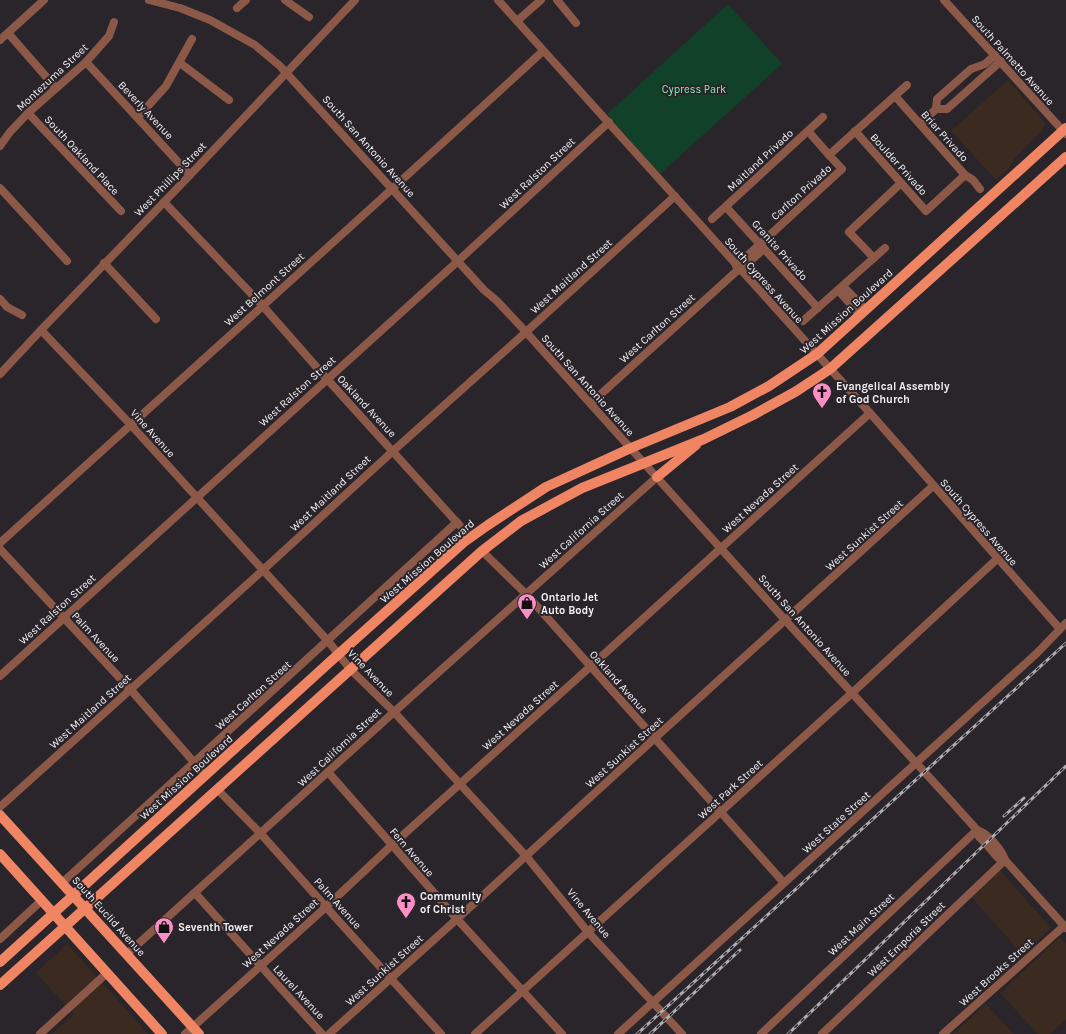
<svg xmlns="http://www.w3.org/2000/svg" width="1066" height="1034" font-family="Karla,sans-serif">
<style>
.commercial{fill:#3a2a20}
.green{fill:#114129}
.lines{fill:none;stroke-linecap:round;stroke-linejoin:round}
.minor{stroke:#8c5847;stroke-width:8}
.major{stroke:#f08564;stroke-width:10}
.rail-casing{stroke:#b0adb2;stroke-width:3}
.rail{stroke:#29252b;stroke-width:1.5;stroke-dasharray:4.5;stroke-linecap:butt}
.labels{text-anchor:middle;stroke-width:4;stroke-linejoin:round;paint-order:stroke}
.street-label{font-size:11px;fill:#f3f0f4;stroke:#29252b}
.park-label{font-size:11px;fill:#80eeb1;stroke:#29252b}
.poi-label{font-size:11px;font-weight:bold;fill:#f3f0f4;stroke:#29252b;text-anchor:start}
</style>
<rect width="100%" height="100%" fill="#29252b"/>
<g class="commercial">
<polygon points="1008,80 1045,123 1043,130 1014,159 1008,170 996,180 951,131"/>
<polygon points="1000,870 1051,928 1023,955 972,898"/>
<polygon points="1060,937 1066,943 1066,1020 1050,1034 1038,1034 1000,993"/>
<polygon points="67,944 106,987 148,1034 52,1034 74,1014 36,973"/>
<polygon points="986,1004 1014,1034 953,1034"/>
</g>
<polygon class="green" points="728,4 782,64 660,174 607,114"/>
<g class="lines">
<g class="minor">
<polyline points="149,0 180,8 210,20 255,45 280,66 484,290 497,301 526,332 786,621 951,801 977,830 979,837 985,843 998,858 1005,860 1066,928"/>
<polyline points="285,0 309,17"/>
<polyline points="498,0 870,413 1060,629"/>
<polyline points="557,0 576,23"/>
<polyline points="944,0 1066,134"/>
<polyline points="237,8 246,0"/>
<polyline points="517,21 541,0"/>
<polyline points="8,33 56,88"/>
<polyline points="0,40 44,0"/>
<polyline points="86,62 190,175"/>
<polyline points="180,63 229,100"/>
<polyline points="895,96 965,175 973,180 980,189"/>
<polyline points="936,109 947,109 1001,61"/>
<polyline points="28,113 121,211"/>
<polyline points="138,117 166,86 192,39"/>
<polyline points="920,124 936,109 937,99 971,69 985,64 995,55"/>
<polyline points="808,131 829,155"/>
<polyline points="855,131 926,211 965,175"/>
<polyline points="0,146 10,132 28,113 86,62 109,36 114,22"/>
<polyline points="0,188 67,261"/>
<polyline points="164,202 262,305 327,379 471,538"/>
<polyline points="726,207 818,308"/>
<polyline points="712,219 823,117"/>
<polyline points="874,258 849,232 901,183"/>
<polyline points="104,263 156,319"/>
<polyline points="736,266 842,169 829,155 907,85"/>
<polyline points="740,270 764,249"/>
<polyline points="843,286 866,310"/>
<polyline points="838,290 860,315"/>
<polyline points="0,299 7,307 22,315"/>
<polyline points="803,321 885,248"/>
<polyline points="41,330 131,425 263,570 328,641 350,669 394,712 526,856 588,932 682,1034"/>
<polyline points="0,374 41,330 190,175 355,0"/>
<polyline points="591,403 739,269"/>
<path d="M0 543C181 379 364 216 543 51"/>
<polyline points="0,549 130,689 206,776"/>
<polyline points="482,551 526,594 784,883"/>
<polyline points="0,676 458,261 609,122"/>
<polyline points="328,772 457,919 562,1034"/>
<polyline points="217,789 261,834 326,907 441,1034"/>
<polyline points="0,807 263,570 393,451 526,332 675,196"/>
<path d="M977 830C988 833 1002 850 1005 860"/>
<polyline points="62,883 457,522"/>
<polyline points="195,893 322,1034"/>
<polyline points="0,939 42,900"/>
<polyline points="127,954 394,712 657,477"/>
<polyline points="40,1034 107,973"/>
<polyline points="185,1034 326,907 392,845 591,666 870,413"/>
<polyline points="329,1034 457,919 655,738 933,486"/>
<polyline points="475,1034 852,693 997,559"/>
<polyline points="618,1034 1037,653 1066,623"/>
<polyline points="761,1034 977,830"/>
<polyline points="822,1034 1005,860"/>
<polyline points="943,1034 1064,926"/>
</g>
<g class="major">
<polyline points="657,477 696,445"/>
<polyline points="0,815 199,1034"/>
<polyline points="0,854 162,1034"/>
<polyline points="0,962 332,660 464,542 488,525 546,487 631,448 730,407 769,386 817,354 1066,128"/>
<polyline points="0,985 482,551 521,521 582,488 704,439 753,415 795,392 830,369 1066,157"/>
</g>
<defs>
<g id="rail">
<polyline points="1004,816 1024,798"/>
<polyline points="637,1034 1066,643"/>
<polyline points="650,1034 740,950"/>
<polyline points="788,1034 1066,766"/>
</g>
</defs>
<use href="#rail" class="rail-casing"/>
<use href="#rail" class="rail"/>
</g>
<defs>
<symbol id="church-pin" viewBox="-11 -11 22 30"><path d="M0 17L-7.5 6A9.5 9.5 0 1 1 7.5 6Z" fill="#fa8fc6" stroke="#29252b"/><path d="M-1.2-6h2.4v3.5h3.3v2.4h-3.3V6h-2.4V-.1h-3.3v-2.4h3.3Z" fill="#111"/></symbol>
<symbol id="shop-pin" viewBox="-11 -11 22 30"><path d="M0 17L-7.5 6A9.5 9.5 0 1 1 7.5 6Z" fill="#fa8fc6" stroke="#29252b"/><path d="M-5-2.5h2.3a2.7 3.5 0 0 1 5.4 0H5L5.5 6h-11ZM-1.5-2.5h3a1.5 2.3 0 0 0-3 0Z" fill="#111"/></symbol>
</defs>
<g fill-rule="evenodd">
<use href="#church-pin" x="811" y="381" width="22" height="30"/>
<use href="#shop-pin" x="516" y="592" width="22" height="30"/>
<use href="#church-pin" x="395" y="891" width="22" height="30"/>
<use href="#shop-pin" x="153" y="916" width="22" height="30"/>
</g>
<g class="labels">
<g class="street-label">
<text transform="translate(1013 60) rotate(48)" y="4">South Palmetto Avenue</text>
<text transform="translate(52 77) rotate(-43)" y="4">Montezuma Street</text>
<text transform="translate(146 110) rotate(47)" y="4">Beverly Avenue</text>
<text transform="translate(945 136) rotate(48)" y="4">Briar Privado</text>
<text transform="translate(369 146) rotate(48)" y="4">South San Antonio Avenue</text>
<text transform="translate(82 155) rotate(47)" y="4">South Oakland Place</text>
<text transform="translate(760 160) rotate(-43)" y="4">Maitland Privado</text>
<text transform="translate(899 164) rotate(48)" y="4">Boulder Privado</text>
<text transform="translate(537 173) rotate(-43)" y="4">West Ralston Street</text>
<text transform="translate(170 179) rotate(-46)" y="4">West Phillips Street</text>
<text transform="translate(801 192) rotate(-42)" y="4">Carlton Privado</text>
<text transform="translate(780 250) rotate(48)" y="4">Granite Privado</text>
<text transform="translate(571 276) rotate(-42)" y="4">West Maitland Street</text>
<text transform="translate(764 280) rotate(48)" y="4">South Cypress Avenue</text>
<text transform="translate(264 289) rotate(-42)" y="4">West Belmont Street</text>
<text transform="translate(846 311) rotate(-42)" y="4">West Mission Boulevard</text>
<text transform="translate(657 328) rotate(-42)" y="4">West Carlton Street</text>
<text transform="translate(588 385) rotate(48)" y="4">South San Antonio Avenue</text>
<text transform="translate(297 391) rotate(-42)" y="4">West Ralston Street</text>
<text transform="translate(367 406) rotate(47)" y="4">Oakland Avenue</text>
<text transform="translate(153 433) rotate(48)" y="4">Vine Avenue</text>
<text transform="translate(330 493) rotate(-43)" y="4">West Maitland Street</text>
<text transform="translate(760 498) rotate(-42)" y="4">West Nevada Street</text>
<text transform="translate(979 522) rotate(49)" y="4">South Cypress Avenue</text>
<text transform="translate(581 530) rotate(-42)" y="4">West California Street</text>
<text transform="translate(864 535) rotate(-42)" y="4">West Sunkist Street</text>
<text transform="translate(427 561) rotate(-41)" y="4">West Mission Boulevard</text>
<text transform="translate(57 609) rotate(-42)" y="4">West Ralston Street</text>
<text transform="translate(805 625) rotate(48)" y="4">South San Antonio Avenue</text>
<text transform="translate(96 637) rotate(47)" y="4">Palm Avenue</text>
<text transform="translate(371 673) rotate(46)" y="4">Vine Avenue</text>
<text transform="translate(619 682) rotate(48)" y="4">Oakland Avenue</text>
<text transform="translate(253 695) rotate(-42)" y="4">West Carlton Street</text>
<text transform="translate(90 711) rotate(-42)" y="4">West Maitland Street</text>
<text transform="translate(520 715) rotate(-42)" y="4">West Nevada Street</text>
<text transform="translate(339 747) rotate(-43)" y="4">West California Street</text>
<text transform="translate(624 752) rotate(-42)" y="4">West Sunkist Street</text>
<text transform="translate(186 777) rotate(-42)" y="4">West Mission Boulevard</text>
<text transform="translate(730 789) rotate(-42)" y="4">West Park Street</text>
<text transform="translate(836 822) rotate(-42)" y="4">West State Street</text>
<text transform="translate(412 852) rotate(49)" y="4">Fern Avenue</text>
<text transform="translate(338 903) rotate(48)" y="4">Palm Avenue</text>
<text transform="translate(589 913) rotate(50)" y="4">Vine Avenue</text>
<text transform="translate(109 916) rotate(48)" y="4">South Euclid Avenue</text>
<text transform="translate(861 924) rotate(-43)" y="4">West Main Street</text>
<text transform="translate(280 933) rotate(-42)" y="4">West Nevada Street</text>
<text transform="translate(906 939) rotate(-44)" y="4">West Emporia Street</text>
<text transform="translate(384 970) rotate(-42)" y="4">West Sunkist Street</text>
<text transform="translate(996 972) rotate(-42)" y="4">West Brooks Street</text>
<text transform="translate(299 992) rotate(47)" y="4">Laurel Avenue</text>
</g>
<g class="park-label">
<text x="694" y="93">Cypress Park</text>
</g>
<g class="poi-label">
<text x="836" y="390">Evangelical Assembly<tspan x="836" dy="13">of God Church</tspan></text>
<text x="541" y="601">Ontario Jet<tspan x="541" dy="13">Auto Body</tspan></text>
<text x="420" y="900">Community<tspan x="420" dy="13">of Christ</tspan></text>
<text x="178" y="931">Seventh Tower</text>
</g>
</g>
</svg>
